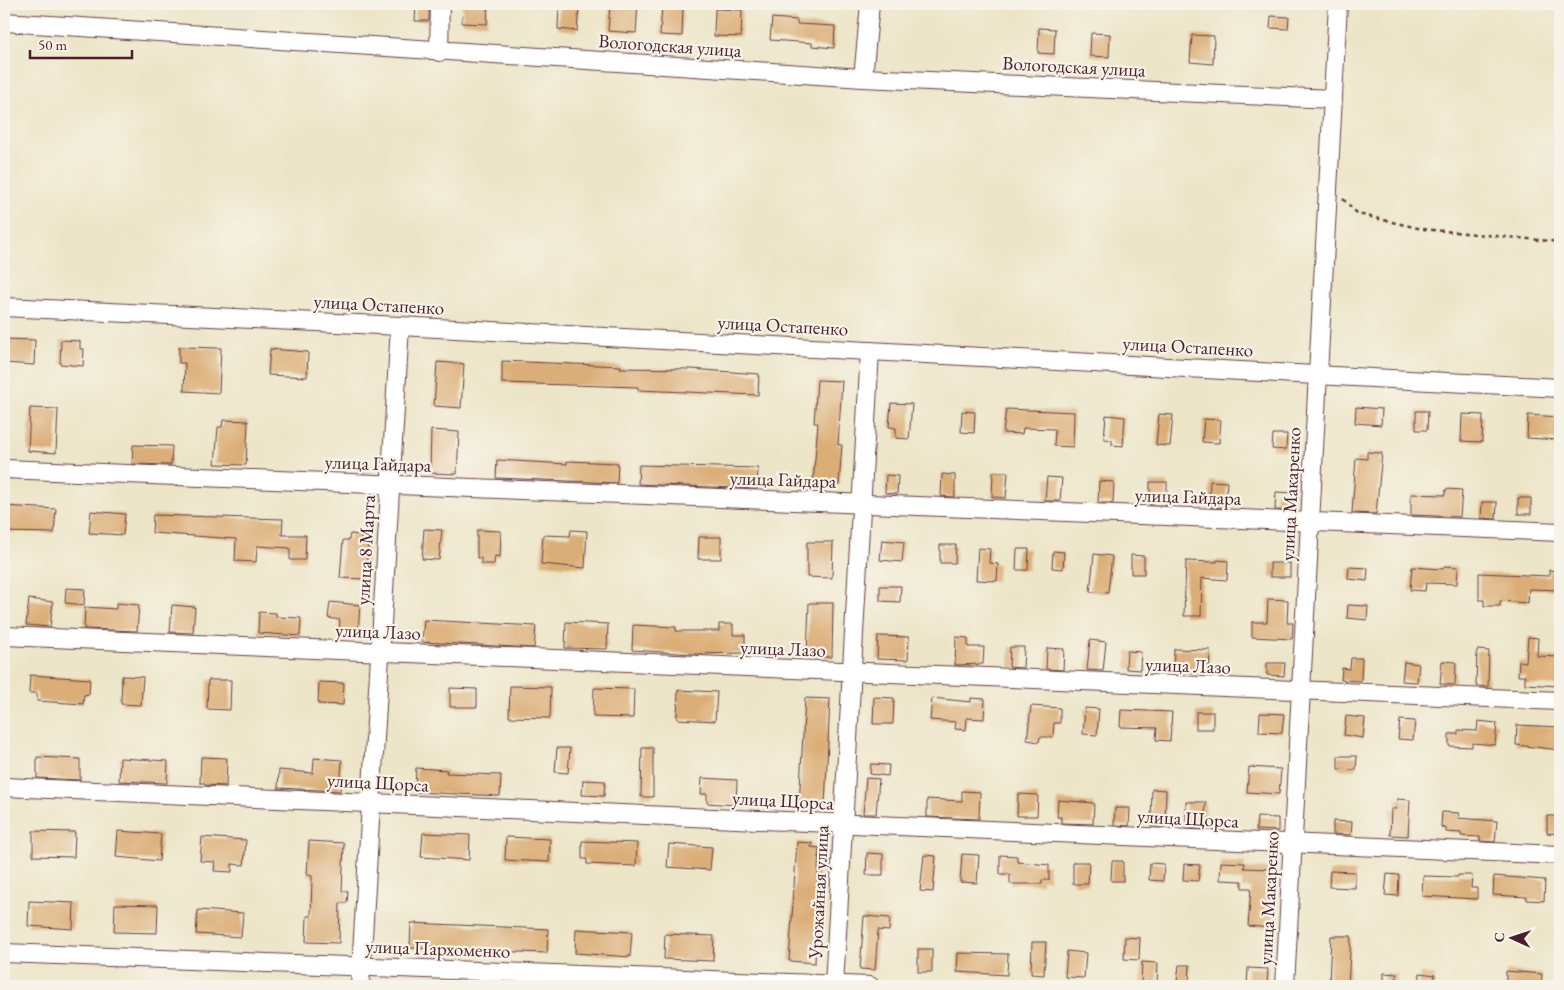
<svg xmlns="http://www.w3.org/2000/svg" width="1564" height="990" font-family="'EB Garamond',serif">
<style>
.building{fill:#dcae77}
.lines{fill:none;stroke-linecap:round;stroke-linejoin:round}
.minor-casing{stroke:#623d42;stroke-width:20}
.path{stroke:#623d42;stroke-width:2.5;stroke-dasharray:4 4;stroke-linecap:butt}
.minor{stroke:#fff;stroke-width:18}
.labels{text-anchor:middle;stroke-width:4.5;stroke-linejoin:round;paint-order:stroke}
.street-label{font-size:19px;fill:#4a1f2b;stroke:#f7f3e8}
</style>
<rect width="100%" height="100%" fill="#f7f3e8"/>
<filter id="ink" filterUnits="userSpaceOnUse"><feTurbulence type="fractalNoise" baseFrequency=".02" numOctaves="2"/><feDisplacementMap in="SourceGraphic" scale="10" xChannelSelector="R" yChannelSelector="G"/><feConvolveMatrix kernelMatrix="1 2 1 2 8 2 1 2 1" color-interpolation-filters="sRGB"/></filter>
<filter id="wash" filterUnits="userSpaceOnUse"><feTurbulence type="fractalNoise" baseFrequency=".0096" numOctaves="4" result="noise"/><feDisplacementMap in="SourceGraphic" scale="20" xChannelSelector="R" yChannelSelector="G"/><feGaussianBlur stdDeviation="1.12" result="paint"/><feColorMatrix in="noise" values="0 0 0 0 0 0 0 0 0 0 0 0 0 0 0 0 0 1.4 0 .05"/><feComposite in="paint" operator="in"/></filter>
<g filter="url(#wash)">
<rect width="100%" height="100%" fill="#ece5c7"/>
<g id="blocks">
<g class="building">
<polygon points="416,4 429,4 429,21 415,21"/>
<polygon points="463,4 488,5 487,24 462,23"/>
<polygon points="610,4 638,4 636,33 608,31"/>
<polygon points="662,5 683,6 682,36 660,35"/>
<polygon points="559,6 579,8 577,31 558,29"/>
<polygon points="715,9 742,10 741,37 714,36"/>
<polygon points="1271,16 1289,17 1288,29 1270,28"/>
<polygon points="772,18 797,20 797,24 835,26 834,48 812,46 812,43 770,40"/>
<polygon points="1039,28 1055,29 1054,54 1038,53"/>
<polygon points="1091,33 1110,34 1109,57 1090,56"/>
<polygon points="1192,35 1214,36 1213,64 1190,62"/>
<polygon points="4,339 35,340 34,365 4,363"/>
<polygon points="61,340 80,341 80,349 84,349 83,366 60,364"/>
<polygon points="179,347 221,348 219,393 184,391 185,363 179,363"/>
<polygon points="270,349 308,352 307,377 268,375"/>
<polygon points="502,361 621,366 620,368 691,369 759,374 758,395 638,390 638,387 502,383"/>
<polygon points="437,362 464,364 461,408 434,406"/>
<polygon points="817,380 842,381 838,445 842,445 839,485 813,483 818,423 814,423"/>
<polygon points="891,403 912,404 909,439 896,438 896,428 889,427"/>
<polygon points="1356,407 1382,409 1381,425 1355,423"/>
<polygon points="30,408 58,409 56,453 28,451"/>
<polygon points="1006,409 1074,412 1073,447 1054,446 1055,429 1023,428 1022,434 1003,433"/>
<polygon points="962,411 975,412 974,433 961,432"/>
<polygon points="1416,411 1428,411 1427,430 1416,430"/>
<polygon points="1159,414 1173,415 1170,446 1156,445"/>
<polygon points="1462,414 1483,415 1482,442 1461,441"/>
<polygon points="1106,415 1125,417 1123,446 1112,445 1112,440 1104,439"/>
<polygon points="1528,415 1560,417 1560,440 1527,438"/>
<polygon points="1204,419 1221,420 1219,443 1202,442"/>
<polygon points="223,420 248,421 246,465 215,464 218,427 222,427"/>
<polygon points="431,430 459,432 457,474 430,473"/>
<polygon points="1273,434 1287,434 1286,450 1272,449"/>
<polygon points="133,445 172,446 171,465 132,464"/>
<polygon points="1367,452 1382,453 1376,514 1352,513 1356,458 1367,459"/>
<polygon points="497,460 567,464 567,461 618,463 617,483 496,478"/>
<polygon points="639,465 758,468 757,489 638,484"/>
<polygon points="993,472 1008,472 1006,498 992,497"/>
<polygon points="942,474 955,475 955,497 941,496"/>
<polygon points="886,475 898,476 897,494 885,493"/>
<polygon points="1047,477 1062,478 1060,501 1045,501"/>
<polygon points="1099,481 1114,482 1113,503 1098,503"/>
<polygon points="1210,481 1227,482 1225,508 1209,507"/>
<rect x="1150" y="482" width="17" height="23"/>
<polygon points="1446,489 1462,490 1460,517 1411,515 1411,494 1445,495"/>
<polygon points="1276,492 1295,493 1293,511 1275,510"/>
<rect x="1518" y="498" width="13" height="16"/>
<polygon points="1482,502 1497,502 1496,519 1481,518"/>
<polygon points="4,506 56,509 54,533 4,532"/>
<polygon points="91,511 125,514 123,535 89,533"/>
<polygon points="153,515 283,519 282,535 306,535 305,560 290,560 290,548 257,546 256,562 235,561 236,539 152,533"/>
<polygon points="424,529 442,530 439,560 422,559"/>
<polygon points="477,530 501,531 500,557 495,556 494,564 481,564 481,558 477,558"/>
<polygon points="571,530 587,531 585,568 541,564 543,535 570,536"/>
<polygon points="350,534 361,535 361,540 368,541 366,579 340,578 343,540 349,540"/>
<polygon points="699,537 721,537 721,559 698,559"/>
<polygon points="882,540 904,542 902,562 880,560"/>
<polygon points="807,542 833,542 832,578 807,577"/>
<polygon points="940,545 956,545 955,563 940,563"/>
<polygon points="978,548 990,549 989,563 998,564 997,581 976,580"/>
<polygon points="1017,549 1029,549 1028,570 1016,570"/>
<polygon points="1053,551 1064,552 1063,569 1052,568"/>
<polygon points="1094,554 1112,556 1108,593 1090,592"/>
<polygon points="1131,555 1144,556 1144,574 1131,574"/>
<polygon points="1217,560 1228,561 1227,580 1202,578 1201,616 1184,616 1186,561 1217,562"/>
<rect x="1270" y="563" width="20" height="14"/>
<polygon points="1444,566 1458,567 1457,584 1426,583 1425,591 1410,590 1412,567 1443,569"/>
<polygon points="1349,567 1368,568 1367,581 1348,579"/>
<polygon points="1549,570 1560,571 1560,590 1529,589 1528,603 1500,601 1500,606 1484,606 1484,600 1479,600 1479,573 1549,576"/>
<polygon points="880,586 901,586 900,602 880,601"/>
<polygon points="66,588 85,589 84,605 65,603"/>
<polygon points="29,599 53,602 50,627 26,625"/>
<polygon points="1268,599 1288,600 1287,623 1293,623 1292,639 1252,637 1252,622 1267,622"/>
<polygon points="330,602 360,605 358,634 339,632 340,620 328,618"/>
<polygon points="116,603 139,605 137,631 84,629 85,607 116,609"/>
<polygon points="809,603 833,603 832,657 807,657"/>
<polygon points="172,605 195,607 193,633 170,632"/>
<polygon points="1348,605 1368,606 1367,620 1347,618"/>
<polygon points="259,612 276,613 276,617 301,618 300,636 258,633"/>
<polygon points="424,620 536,626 534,648 422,642"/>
<polygon points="566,622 608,624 607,649 565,648"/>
<polygon points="719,624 733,624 733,635 745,635 745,653 692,654 632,650 633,625 676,627 676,631 719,631"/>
<polygon points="878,636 909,637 908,660 877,659"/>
<polygon points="956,637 968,638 968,647 984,647 983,664 955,665"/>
<polygon points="1528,637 1538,638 1537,656 1560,657 1560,686 1525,684 1525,676 1518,676 1519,661 1526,662"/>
<polygon points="1090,640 1106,642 1103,671 1087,670"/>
<polygon points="1010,647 1024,647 1023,668 1009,667"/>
<polygon points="1047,648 1064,649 1063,670 1046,669"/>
<polygon points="1174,649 1210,650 1209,673 1173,672"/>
<polygon points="1477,650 1489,651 1488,687 1476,686"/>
<polygon points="1127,651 1141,652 1140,670 1126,669"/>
<polygon points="1351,658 1362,658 1361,681 1341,680 1342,668 1350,669"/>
<polygon points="1442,661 1456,662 1455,685 1440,684"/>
<polygon points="1404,662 1419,664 1417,682 1402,681"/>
<polygon points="1267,663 1285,663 1284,676 1267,675"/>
<polygon points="30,675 90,679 89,694 84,695 83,704 37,701 37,693 29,693"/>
<polygon points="122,676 143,677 141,705 121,704"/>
<polygon points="208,680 231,680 230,710 207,709"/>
<polygon points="319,682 344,683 343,705 318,704"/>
<polygon points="510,686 551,687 550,718 509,717"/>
<polygon points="450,688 477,689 477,707 450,707"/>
<polygon points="594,688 634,689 633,718 593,717"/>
<polygon points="678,690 717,692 715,721 677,719"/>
<polygon points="874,697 894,698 893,724 873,724"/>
<polygon points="805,698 830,699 825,806 799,805"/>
<polygon points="932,698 971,702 971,698 985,699 984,719 967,718 966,730 955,729 956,722 930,720"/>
<polygon points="1031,706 1060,708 1060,723 1054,723 1053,737 1040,737 1039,742 1027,740"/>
<polygon points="1085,708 1099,709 1097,735 1083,734"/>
<polygon points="1121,710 1172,712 1170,741 1156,740 1157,728 1120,727"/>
<rect x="1196" y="712" width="17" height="17"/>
<polygon points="1260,713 1284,714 1282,733 1259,732"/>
<polygon points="1346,716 1365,718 1363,738 1344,735"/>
<polygon points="1400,720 1415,721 1413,740 1398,739"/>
<polygon points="1478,721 1497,723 1495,745 1472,743 1472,747 1449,746 1449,734 1458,734 1458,730 1477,731"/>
<polygon points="1517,725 1559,727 1560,750 1516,745"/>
<polygon points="557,748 570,748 568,773 555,772"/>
<polygon points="642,748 653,748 653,797 641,797"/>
<polygon points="1338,756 1357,756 1356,770 1338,769"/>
<polygon points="37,757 80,759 80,780 37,778"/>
<polygon points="201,757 227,758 226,786 205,785 205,783 200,783"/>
<polygon points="120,758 168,761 167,783 119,781"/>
<polygon points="314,758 342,760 340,791 278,788 279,770 313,773"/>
<polygon points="871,764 889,765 888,776 870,774"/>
<polygon points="1249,767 1281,769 1279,794 1247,792"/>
<polygon points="416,768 447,770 446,773 501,775 500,796 415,792"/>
<polygon points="702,778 737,780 736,805 707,803 707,794 701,794"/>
<polygon points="866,778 879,779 876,814 863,814"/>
<polygon points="583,780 605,781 604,796 582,795"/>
<polygon points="1152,789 1166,790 1165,827 1151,826"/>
<polygon points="962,791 980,792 979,819 927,817 927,799 962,801"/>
<polygon points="1018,794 1038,795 1037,816 1017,816"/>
<polygon points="1397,799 1410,800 1408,836 1390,835 1391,809 1396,809"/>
<polygon points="1058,800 1094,803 1093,824 1061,823 1061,817 1057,817"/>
<polygon points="1186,802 1206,802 1204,829 1186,828"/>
<polygon points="1115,808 1130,808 1129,826 1114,825"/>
<polygon points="1442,812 1459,813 1458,818 1497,821 1495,842 1480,841 1480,837 1461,836 1461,833 1446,832 1446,828 1441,827"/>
<polygon points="1547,816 1560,816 1560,834 1547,833"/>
<polygon points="1257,817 1278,818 1278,831 1256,830"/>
<polygon points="1333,821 1352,822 1351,835 1333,834"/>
<polygon points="33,831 75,832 74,857 33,856"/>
<polygon points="118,831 161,834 159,861 116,857"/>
<polygon points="423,833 470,835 469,860 421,857"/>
<polygon points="202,837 246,840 244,865 232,864 232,872 214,871 215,862 200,861"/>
<polygon points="506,837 550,839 549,862 505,860"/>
<polygon points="309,841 344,843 342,891 348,891 347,903 340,903 339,943 306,942 307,916 311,916 312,876 307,875"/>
<polygon points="582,841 637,843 636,866 587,864 587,859 582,859"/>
<polygon points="797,842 812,843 811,847 819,848 815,963 789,961"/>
<polygon points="669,844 712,847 710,870 667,867"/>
<polygon points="867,853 883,854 883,875 866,875"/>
<polygon points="962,854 979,855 977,883 960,882"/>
<polygon points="924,855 936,856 933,892 920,891"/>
<polygon points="1000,855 1017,856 1017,862 1049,865 1049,880 1042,880 1042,884 1010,884 1010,874 1000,874"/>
<polygon points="1112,861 1123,861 1123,881 1111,881"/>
<polygon points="1073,862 1089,862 1088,884 1073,884"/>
<polygon points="1221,862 1245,863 1244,868 1272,869 1270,907 1274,908 1273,928 1248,926 1251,888 1242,888 1242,881 1220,880"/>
<polygon points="1150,863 1164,864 1163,881 1149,880"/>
<polygon points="1184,864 1200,865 1198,881 1183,880"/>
<polygon points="1330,871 1355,872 1355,888 1329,887"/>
<polygon points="1387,874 1399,875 1398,896 1385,895"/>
<polygon points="1458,875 1472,875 1471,888 1477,888 1477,899 1422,896 1423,876 1458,877"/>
<polygon points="1494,876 1545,880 1544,901 1527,900 1527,897 1493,895"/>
<polygon points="29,901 74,903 73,929 28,926"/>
<polygon points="115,904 158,905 157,933 114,932"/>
<polygon points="198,910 243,913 241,937 196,934"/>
<polygon points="864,916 890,918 889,931 878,930 875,970 860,969"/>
<polygon points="411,923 548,929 547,953 410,948"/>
<polygon points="576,929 632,932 630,957 575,953"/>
<polygon points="665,934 714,936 713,961 664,959"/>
<polygon points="1331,936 1351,936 1348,986 1329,986"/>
<polygon points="1125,937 1140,938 1139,960 1124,959"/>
<polygon points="1032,942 1046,942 1044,975 1031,974"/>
<rect x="918" y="949" width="14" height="23"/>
<polygon points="1067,951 1086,953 1084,978 1065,977"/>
<polygon points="958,953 1008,954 1007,975 957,972"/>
<polygon points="1142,962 1158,963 1157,985 1141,984"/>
<polygon points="1179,965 1190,965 1189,983 1177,982"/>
<polygon points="1248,968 1268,969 1267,986 1247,986"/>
<polygon points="1506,971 1542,974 1541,986 1506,986"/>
<polygon points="1384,973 1397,974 1396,986 1384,986"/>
<polygon points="1420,973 1435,975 1434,986 1419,986"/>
</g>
</g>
</g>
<g filter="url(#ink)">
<use href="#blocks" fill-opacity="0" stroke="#623d42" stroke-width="1"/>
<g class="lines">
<defs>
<g id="minor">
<polyline points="4,22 863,78 1333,99"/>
<polyline points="439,52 440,4"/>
<polyline points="863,78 870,4"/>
<polyline points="4,307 400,326 1560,388"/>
<polyline points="4,469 1560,532"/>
<polyline points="4,636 1560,701"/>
<polyline points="4,787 1560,855"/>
<polyline points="4,953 870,986"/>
<polyline points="360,986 400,326"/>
<polyline points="834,986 870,351"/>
<polyline points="1285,986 1338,4"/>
</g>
</defs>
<use href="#minor" class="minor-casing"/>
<polyline class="path" points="1343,199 1358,214 1422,229 1560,242"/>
<use href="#minor" class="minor"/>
</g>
</g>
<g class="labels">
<g class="street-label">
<text transform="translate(670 45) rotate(4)" y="7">Вологодская улица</text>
<text transform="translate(1074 66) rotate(3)" y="7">Вологодская улица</text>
<text transform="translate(379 304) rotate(3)" y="7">улица Остапенко</text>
<text transform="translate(783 325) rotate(3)" y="7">улица Остапенко</text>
<text transform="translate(1188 346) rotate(3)" y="7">улица Остапенко</text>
<text transform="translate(378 463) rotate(2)" y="7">улица Гайдара</text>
<text transform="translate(783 479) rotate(2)" y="7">улица Гайдара</text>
<text transform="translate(1290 494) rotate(-87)" y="7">улица Макаренко</text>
<text transform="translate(1188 496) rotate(2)" y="7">улица Гайдара</text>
<text transform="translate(365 550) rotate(-87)" y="7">улица 8 Марта</text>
<text transform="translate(378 631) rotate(2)" y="7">улица Лазо</text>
<text transform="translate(783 648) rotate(2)" y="7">улица Лазо</text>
<text transform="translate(1188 665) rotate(2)" y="7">улица Лазо</text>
<text transform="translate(378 782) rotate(3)" y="7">улица Щорса</text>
<text transform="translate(783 800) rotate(3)" y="7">улица Щорса</text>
<text transform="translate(1188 818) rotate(3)" y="7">улица Щорса</text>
<text transform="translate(818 892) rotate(-87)" y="7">Урожайная улица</text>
<text transform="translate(1268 898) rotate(-87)" y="7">улица Макаренко</text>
<text transform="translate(438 948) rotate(2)" y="7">улица Пархоменко</text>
</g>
</g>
<rect width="1564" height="990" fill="none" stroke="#f7f3e8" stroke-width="20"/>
<g transform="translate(1512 938) rotate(273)" stroke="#f7f3e8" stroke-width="4" paint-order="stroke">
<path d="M0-4L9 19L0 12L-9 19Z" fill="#4a1f2b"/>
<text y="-8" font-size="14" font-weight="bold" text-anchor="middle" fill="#4a1f2b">С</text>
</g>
<path d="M30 50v8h102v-8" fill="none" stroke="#4a1f2b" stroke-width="2.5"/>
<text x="38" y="50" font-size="15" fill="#4a1f2b" stroke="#f7f3e8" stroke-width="4" paint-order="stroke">50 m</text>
</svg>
